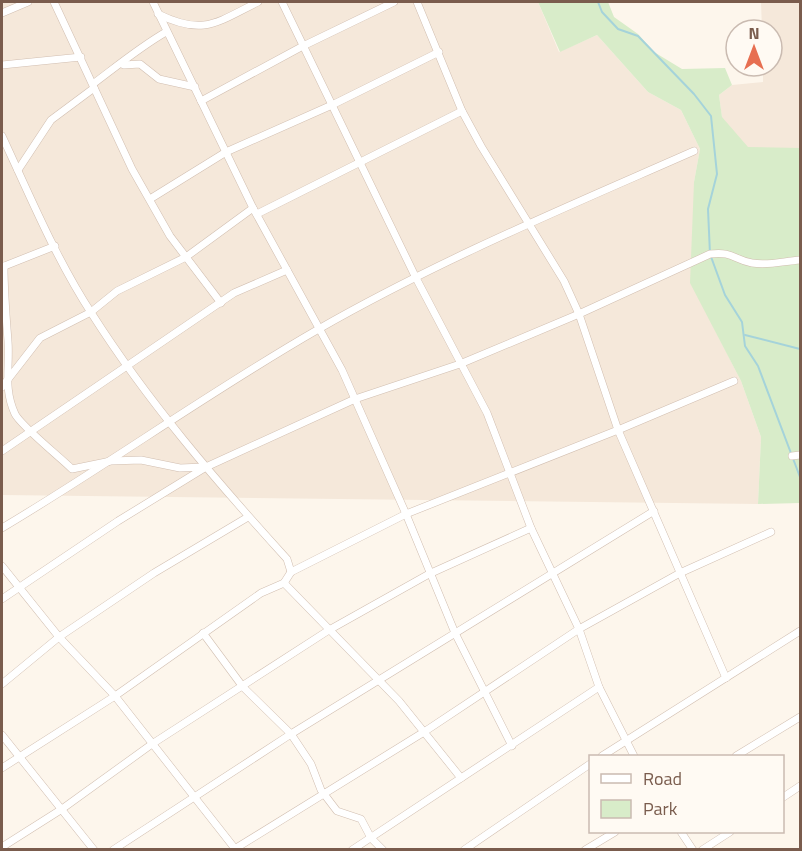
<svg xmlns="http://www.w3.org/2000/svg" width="802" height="851" font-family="'Titillium Web',sans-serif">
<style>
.residential{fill:#f5e8da}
.green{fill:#d8ecc9}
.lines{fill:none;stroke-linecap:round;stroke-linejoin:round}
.stream{stroke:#a5d3da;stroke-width:2}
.minor-casing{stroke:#d1beb0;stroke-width:8}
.minor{stroke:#fff;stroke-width:7}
</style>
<rect width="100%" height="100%" fill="#fdf6ec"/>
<g class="residential">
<polygon points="2,2 538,2 559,52 597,35 648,92 681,110 700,149 694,182 714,328 741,381 761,437 758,504 2,495"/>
<polygon points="761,2 800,2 800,148 748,148 722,118 719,95 732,85 763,82 763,66 772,66 772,30 762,30"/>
</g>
<polygon class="green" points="538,2 608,2 614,17 638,34 654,52 682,69 725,68 732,85 719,95 722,117 748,147 800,148 800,503 758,504 761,437 741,381 690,283 694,182 700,149 681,110 648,92 597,35 560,52"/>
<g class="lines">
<g class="stream">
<polyline points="598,2 602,12 618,29 638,36 694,94 711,116 717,174 708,209 710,254 725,295 742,322 745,346 758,366 800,477"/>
<polyline points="745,335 800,349"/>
</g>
<defs>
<g id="minor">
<polyline points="54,2 132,169 170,236 221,303"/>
<polyline points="153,2 253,208 342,370 406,514 455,633 512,746"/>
<polyline points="282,2 416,278 487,413 531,528 579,629 599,687 634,756"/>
<polyline points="417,2 462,111 481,146 564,281 579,314 618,430 726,678"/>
<polyline points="2,13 28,2"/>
<path d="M158 14C203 36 216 23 258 2"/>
<polyline points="2,65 81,57"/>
<polyline points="124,65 140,64 159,79 195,87"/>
<path d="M93 84C117 66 140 47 166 32"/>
<polyline points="201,101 303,46 394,2"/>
<path d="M2 136C30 196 56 259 92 314 148 402 217 482 287 559L291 572"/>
<polyline points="18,170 51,120 94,88"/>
<polyline points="150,199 226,152 332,105 439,52"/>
<polyline points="257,214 462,111"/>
<path d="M4 266C4 292 6 316 8 341 10 367 3 388 15 414 21 426 60 457 72 469L111 461 141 460 180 468 204 467"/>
<polyline points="2,267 55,246"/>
<polyline points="2,387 40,338 91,312 117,291 186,257 253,208"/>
<polyline points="2,451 234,293 287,270"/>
<polyline points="792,456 800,455"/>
<path d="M2 528C108 465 209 392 317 330 437 261 567 207 694 151"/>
<polyline points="2,566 59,637 115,696 236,850"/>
<polyline points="284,583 399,701 461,778"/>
<path d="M2 599 118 521 206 467 355 399 460 364 579 314 710 254C733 251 734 260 752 263 769 266 784 261 800 260"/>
<polyline points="203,633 243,687 291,734 311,764 321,790 337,811 361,819 371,838 383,850"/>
<polyline points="2,684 59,637 154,573 248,517"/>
<polyline points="2,735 94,850"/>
<polyline points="602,756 800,631"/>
<polyline points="736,756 800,717"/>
<polyline points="2,768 115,696 261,593 284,583 291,572 406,514 618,430 734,381"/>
<polyline points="782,798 800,786"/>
<polyline points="681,832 693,850"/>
<polyline points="2,847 62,809 152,744 329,630 429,574 531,528"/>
<polyline points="113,850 291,734 654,511"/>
<polyline points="233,850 424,732 579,629 680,573 771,532"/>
<polyline points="352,850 599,687"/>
<polyline points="464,850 590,764"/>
<polyline points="585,850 615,832"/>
<polyline points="702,850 730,832"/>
</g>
</defs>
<use href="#minor" class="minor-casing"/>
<use href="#minor" class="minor"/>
</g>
<rect width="802" height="851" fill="none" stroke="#7a5c4d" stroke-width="6"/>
<rect x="589" y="755" width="195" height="78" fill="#fffaf3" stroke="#cabbb1" stroke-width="1.5"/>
<rect x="601" y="774" width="30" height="9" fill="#ffffff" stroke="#cabbb1" stroke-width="1.5"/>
<text x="643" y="785" font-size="18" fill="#7a5c4d">Road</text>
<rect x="601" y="800" width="30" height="18" fill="#d8ecc9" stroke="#cabbb1" stroke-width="1.5"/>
<text x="643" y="815" font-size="18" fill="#7a5c4d">Park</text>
<g transform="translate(754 48)"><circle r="28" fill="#fffaf3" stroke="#cabbb1" stroke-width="1.5"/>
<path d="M0-4.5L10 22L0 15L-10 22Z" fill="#e76f51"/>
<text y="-9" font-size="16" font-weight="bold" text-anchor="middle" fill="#7a5c4d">N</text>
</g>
</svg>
